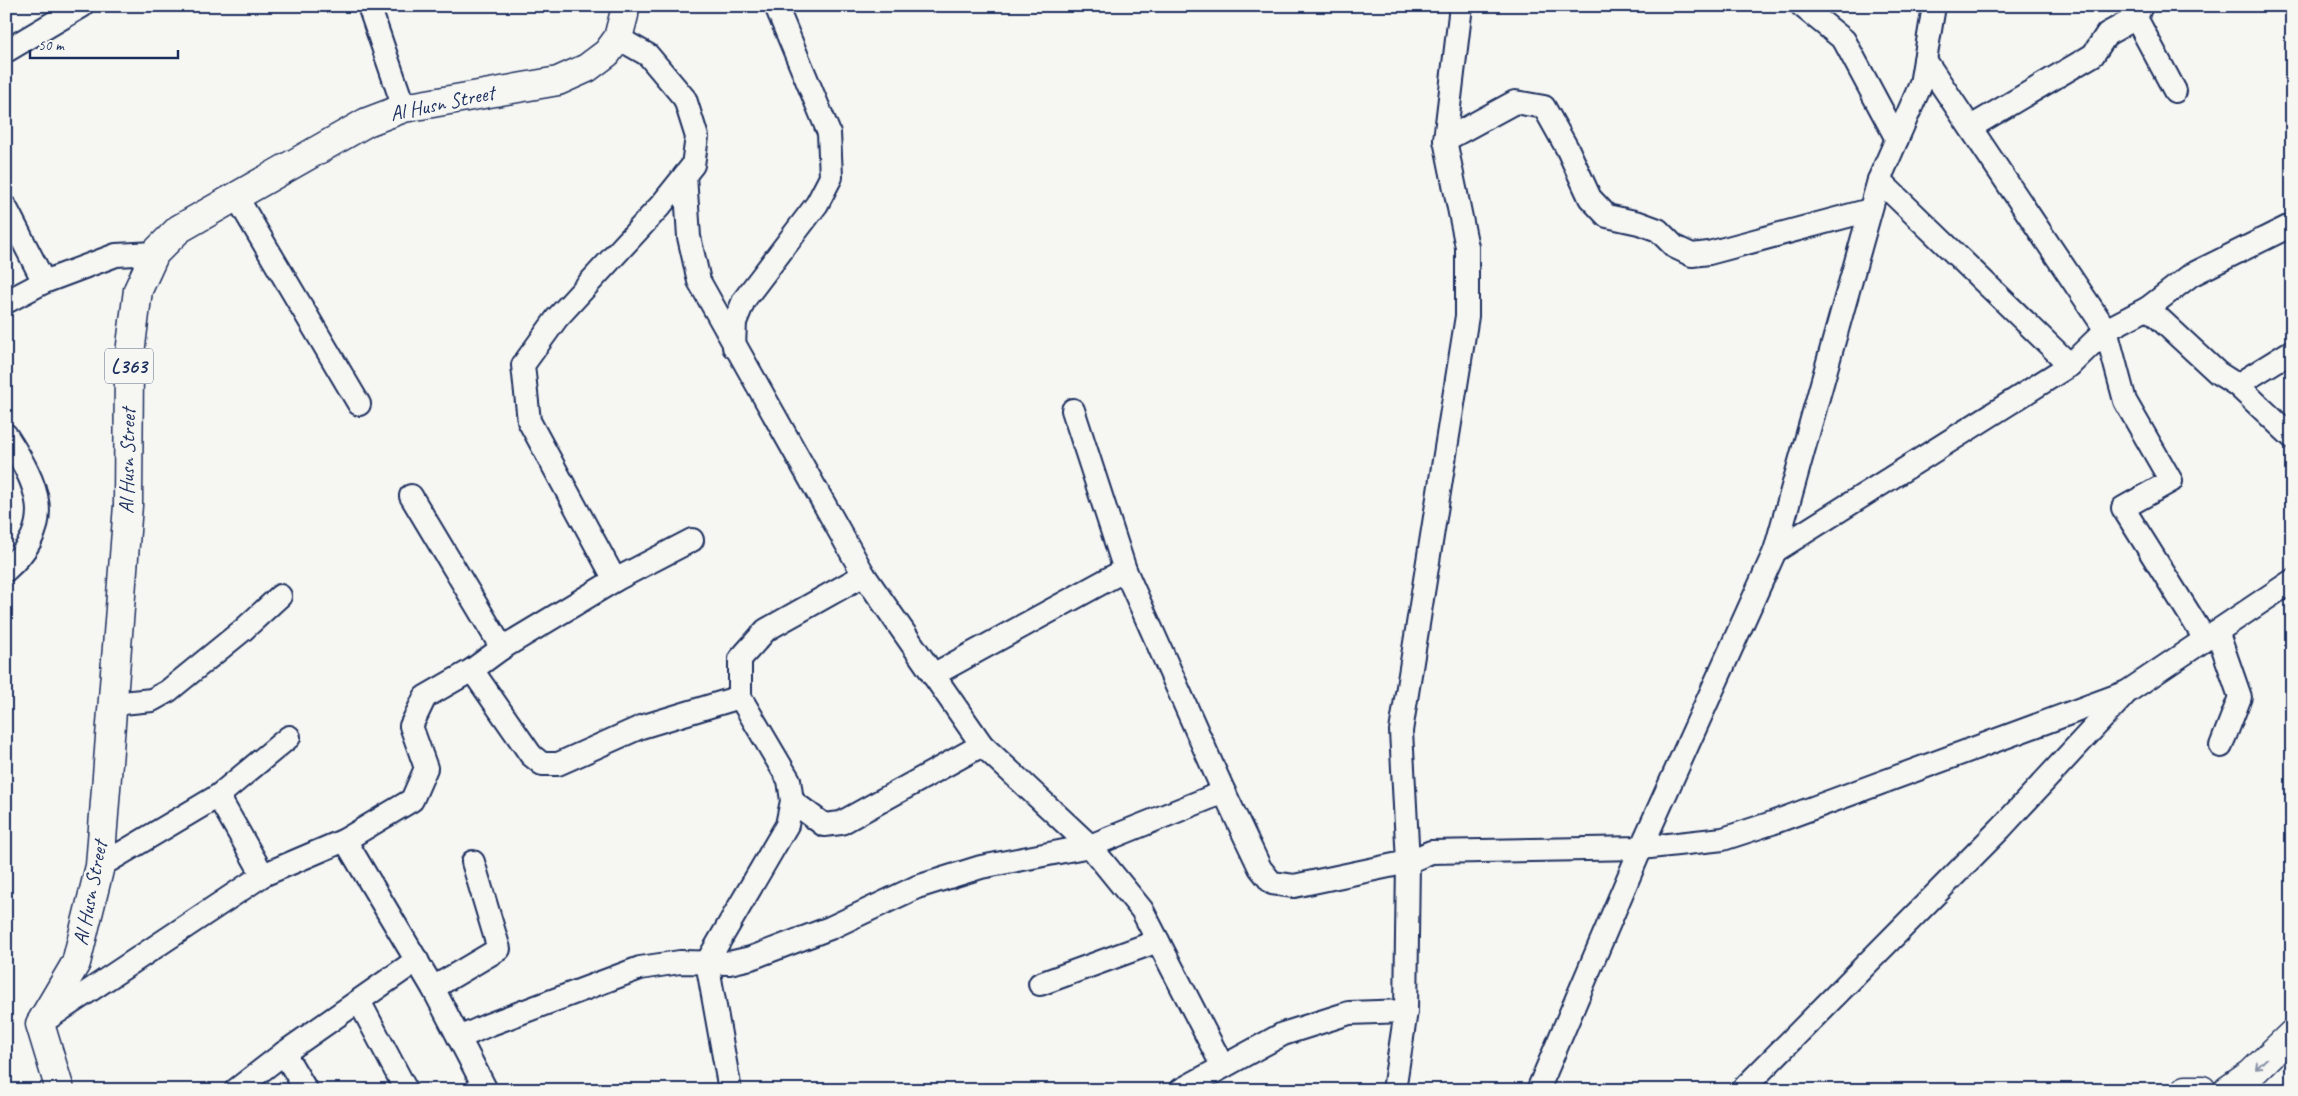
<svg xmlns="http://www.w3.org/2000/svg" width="2298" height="1096" font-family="Caveat,sans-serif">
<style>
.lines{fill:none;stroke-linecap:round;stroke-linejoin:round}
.minor-casing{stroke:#1b2f5e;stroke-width:26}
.primary-casing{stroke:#1b2f5e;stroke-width:31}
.minor{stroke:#f6f6f2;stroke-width:22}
.primary{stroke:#f6f6f2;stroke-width:28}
.oneway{stroke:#8892a8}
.labels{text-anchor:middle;stroke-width:5;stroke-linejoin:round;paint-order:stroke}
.shield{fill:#f6f6f2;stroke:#5d6b8a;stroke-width:1}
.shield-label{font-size:20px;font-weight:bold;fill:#1b2f5e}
.street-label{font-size:21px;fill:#1b2f5e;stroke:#f6f6f2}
</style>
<rect width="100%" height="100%" fill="#f6f6f2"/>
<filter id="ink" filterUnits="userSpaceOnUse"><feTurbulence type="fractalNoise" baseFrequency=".02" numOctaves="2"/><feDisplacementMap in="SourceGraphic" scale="10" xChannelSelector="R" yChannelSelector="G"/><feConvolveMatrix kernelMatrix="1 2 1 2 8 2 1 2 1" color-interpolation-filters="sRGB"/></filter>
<g filter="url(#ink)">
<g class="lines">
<defs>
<g id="minor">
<polyline points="369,6 404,108"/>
<polyline points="1802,6 1844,40 1897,139"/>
<polyline points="2136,18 2175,91"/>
<polyline points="6,51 82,6"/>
<polyline points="1925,60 2106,330 2125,401 2171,481 2123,508 2205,639"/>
<polyline points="1971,127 2093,55 2107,34 2136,18 2141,6"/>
<polyline points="1445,140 1515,102 1544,107 1568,150 1590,198 1607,216 1639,223 1658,230 1675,247 1692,255 1709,253 1870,210"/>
<polyline points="685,175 689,237 699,281 864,575 982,745 1090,846 1142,910 1223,1067"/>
<polyline points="1879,180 2070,365"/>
<polyline points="236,196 359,404"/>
<polyline points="6,208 44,282"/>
<polyline points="6,302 44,282 116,255 155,253"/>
<polyline points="2148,308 2218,373 2237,385"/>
<polyline points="734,347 735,322 744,300 817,204 831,177 829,133 776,6"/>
<polyline points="2292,351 2237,385 2292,437"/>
<polyline points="1073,410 1125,570 1224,792 1260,868 1272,883 1294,886 1408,862 1431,852 1641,848 1723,839 1772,823 2127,692"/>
<path d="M6 435C38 485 58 524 6 570"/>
<polyline points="411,496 502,648"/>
<polyline points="1775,551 2070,365 2106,330 2148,308 2191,275 2292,225"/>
<polyline points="615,580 529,421 523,365 557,318 661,205 693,165 697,137 685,99 648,55 618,38"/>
<polyline points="2217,631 2240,697 2221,746"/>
<polyline points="472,670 531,755 542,764 558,764 641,727 740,697"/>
<polyline points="933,675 1125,570"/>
<polyline points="112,704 152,700 168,691 243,630 280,596"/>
<polyline points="218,796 263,875"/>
<polyline points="792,801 824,825 841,823 982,745"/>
<polyline points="345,840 433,988 486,1090"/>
<polyline points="100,866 218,796 289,737"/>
<polyline points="1040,984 1158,941"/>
<polyline points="433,988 499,949 473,862"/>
<polyline points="359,1001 406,1090"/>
<polyline points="41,1023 263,875 345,840 412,800 426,768 411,726 425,697 472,670 502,648 615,580 692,540"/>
<polyline points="459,1038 488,1025 640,968 680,962 729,963 751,958 830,928 917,887 981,867 1090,846 1224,792"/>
<polyline points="284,1053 306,1090"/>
<polyline points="236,1090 284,1053 417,960"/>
<polyline points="730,1090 707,962 787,825 792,801 789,780 740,697 740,659 766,630 864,575"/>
<polyline points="1181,1090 1283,1034 1349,1013 1406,1011"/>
<polyline points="1394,1090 1406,1011 1408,862 1401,731 1467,316 1467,247 1445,140 1461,6"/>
<polyline points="1538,1090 1641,848 1775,551 1879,180 1921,84 1934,6"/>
<polyline points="1742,1090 2001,828 2127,692 2292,581"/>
</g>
<g id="primary">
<polyline points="60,1090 40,1024 76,963 100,866 128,505 129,361 138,290 155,253 179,229 367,122 404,108 558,81 587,68 607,53 618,38 624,15 625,6"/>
<polyline points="2186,1090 2202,1090"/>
<polyline points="2228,1090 2251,1074 2292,1034"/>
</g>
</defs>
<use href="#minor" class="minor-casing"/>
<use href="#primary" class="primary-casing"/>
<use href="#minor" class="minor"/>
<use href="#primary" class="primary"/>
</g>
<defs><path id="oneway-shaft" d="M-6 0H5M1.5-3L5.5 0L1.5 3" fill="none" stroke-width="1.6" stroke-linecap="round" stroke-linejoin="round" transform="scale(1.25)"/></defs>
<use class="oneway" href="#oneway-shaft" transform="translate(2261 1064) rotate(136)"/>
</g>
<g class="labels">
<rect class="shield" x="105" y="348.5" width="48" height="35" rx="4"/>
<g class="shield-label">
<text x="129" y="373">L363</text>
</g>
<g class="street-label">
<text transform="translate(442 103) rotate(-12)" y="7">Al Husn Street</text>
<text transform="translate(127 461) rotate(-89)" y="7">Al Husn Street</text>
<text transform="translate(90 893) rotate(-79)" y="7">Al Husn Street</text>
</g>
</g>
<rect width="2298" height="1096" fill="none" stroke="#f6f6f2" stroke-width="25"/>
<rect x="12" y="12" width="2273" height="1071" fill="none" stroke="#1b2f5e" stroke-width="2" filter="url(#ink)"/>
<path d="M30 50v8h148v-8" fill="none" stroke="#1b2f5e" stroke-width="2.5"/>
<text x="38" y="50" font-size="15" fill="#1b2f5e" stroke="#f6f6f2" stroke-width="4" paint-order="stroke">50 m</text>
</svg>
